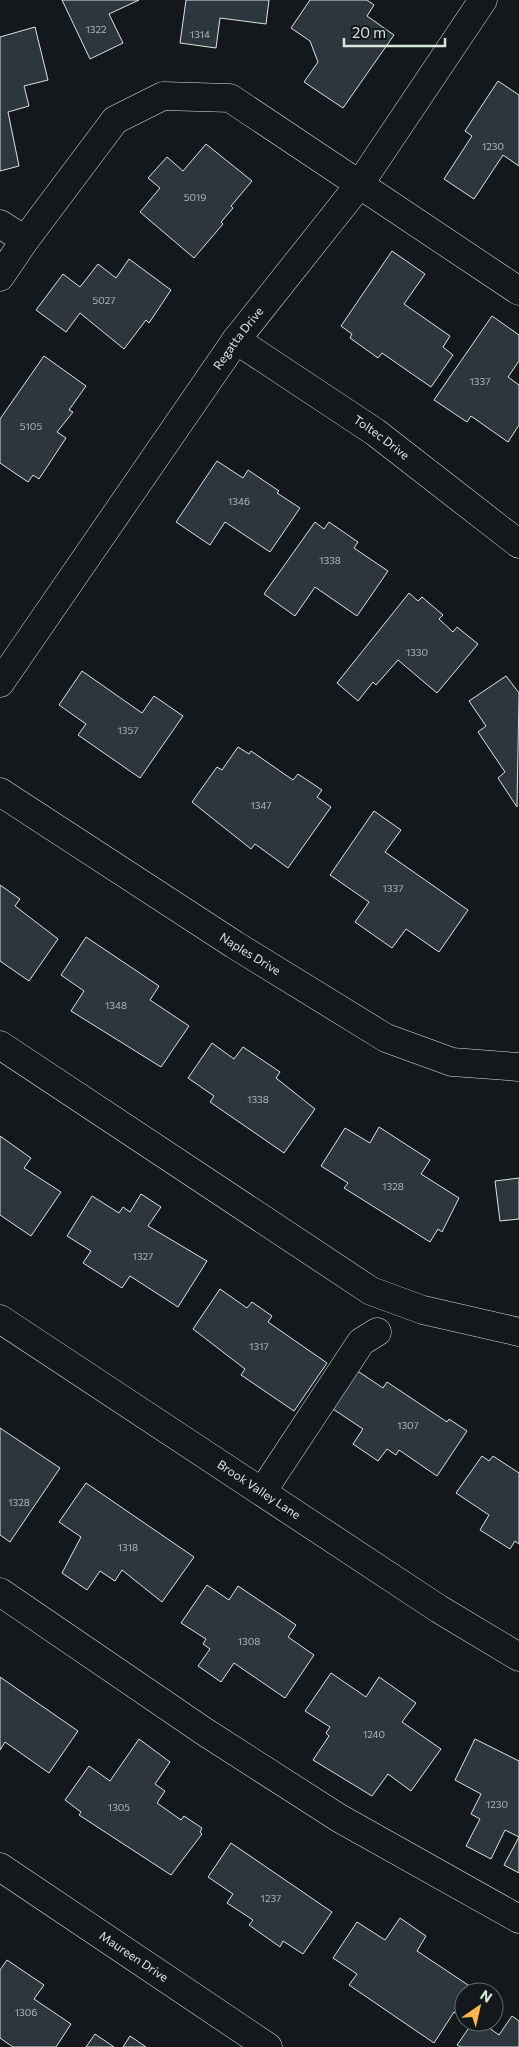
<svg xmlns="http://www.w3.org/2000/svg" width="519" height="2047" font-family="Commissioner,sans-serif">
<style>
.building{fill:#2c363c;stroke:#d8e6dc}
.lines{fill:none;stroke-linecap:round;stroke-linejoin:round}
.minor-casing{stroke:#d8e6dc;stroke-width:29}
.minor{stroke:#14181c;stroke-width:28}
.labels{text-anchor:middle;stroke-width:4;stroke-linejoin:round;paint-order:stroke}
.number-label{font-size:10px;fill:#adbab4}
.street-label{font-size:12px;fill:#d8e6dc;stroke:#14181c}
</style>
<rect width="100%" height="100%" fill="#14181c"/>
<g class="building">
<polygon points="62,0 139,0 109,14 123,43 90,59"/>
<polygon points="186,0 269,0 266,24 220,18 216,48 180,43"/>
<polygon points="310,0 367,0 374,5 367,16 394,35 343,108 304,82 318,62 310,41 291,28"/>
<polygon points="35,27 48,80 24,86 29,106 8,112 19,166 0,171 0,37"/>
<polygon points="498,81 519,95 519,166 503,155 474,199 444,179 472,136 465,131"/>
<polygon points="206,144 252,181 231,206 233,208 221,222 223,224 194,258 140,212 160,188 148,178 167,157 183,171"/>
<polygon points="392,251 425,274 404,304 450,336 443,347 453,355 431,387 382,353 378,358 350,338 352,334 341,326"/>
<polygon points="129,259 171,290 149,323 146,320 124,349 80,313 66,332 36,310 63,274 80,287 98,264 116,278"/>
<polygon points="492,316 519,335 519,361 508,377 519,385 519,425 508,442 471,416 467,422 434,400"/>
<polygon points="44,356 86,386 69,410 73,412 57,432 66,438 39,479 33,475 28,482 0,463 0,419"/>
<polygon points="217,461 243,478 248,470 279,491 277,493 300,508 270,552 225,522 210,545 176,522"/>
<polygon points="315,522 324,529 329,522 358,542 354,548 388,571 357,616 315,587 295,616 264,594"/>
<polygon points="409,593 418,601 422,597 443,615 439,619 453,632 457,627 478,644 437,693 398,660 376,685 373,682 358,701 337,683"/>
<polygon points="82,671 142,713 154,696 183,716 140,778 78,735 86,724 59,705"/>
<polygon points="506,676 519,693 517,807 498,778 505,772 478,732 486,726 469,701"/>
<polygon points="238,747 249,754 251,751 293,780 298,774 322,790 317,797 331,807 288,868 255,844 251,849 192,802 217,767 222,770"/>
<polygon points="374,811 401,830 385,852 468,910 439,952 406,929 392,948 355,922 369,902 330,875"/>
<polygon points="0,885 20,899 15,906 58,939 29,981 0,961"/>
<polygon points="86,937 159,986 150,1000 189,1026 161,1067 71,1011 84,991 61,975"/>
<polygon points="212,1043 234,1059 243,1047 280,1072 276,1078 315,1109 284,1153 210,1102 214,1096 188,1078"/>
<polygon points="379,1127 430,1160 421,1174 459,1198 442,1232 438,1229 430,1242 344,1188 348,1183 321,1166 345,1128 370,1143"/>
<polygon points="0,1136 31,1158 24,1168 61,1192 31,1236 0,1215"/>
<polygon points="519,1178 519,1219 500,1221 495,1181"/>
<polygon points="141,1194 161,1207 148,1226 207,1261 178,1307 130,1276 122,1288 83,1263 91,1251 67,1236 92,1196 119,1213 123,1207 130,1212"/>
<polygon points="220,1289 247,1308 252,1302 272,1316 268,1322 327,1363 294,1411 241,1375 245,1369 193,1329"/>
<polygon points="356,1370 383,1388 387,1382 447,1422 449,1419 467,1431 437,1476 399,1450 396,1455 387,1449 378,1461 353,1444 363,1429 330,1407"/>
<polygon points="0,1428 60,1468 10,1542 0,1535"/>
<polygon points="482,1456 489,1461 493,1456 519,1473 519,1544 515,1541 510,1549 480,1530 489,1515 456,1493"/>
<polygon points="86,1483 194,1557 162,1602 122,1570 115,1581 100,1571 87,1590 62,1573 81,1537 59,1522"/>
<polygon points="207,1585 229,1600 238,1586 296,1625 288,1637 314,1655 285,1698 234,1663 221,1682 198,1666 210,1649 203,1644 206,1639 181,1623"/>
<polygon points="331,1673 366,1697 379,1677 416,1703 402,1722 441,1749 411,1791 388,1774 372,1796 313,1760 329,1736 326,1733 330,1727 305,1711"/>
<polygon points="0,1677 78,1731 49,1773 5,1742 0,1750"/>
<polygon points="139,1739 170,1762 155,1784 165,1791 157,1803 181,1820 184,1816 202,1828 200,1832 202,1834 171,1875 79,1815 81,1812 65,1800 89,1766 110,1781"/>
<polygon points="475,1739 519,1761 519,1873 504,1865 519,1837 505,1830 491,1859 466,1846 480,1819 471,1814 481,1794 455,1780"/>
<polygon points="231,1843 332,1912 303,1954 283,1941 280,1947 249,1925 253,1920 227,1903 233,1894 208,1877"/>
<polygon points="400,1918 426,1936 417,1951 471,1987 468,1992 464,1992 464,2013 461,2017 454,2012 434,2043 349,1985 357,1974 333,1958 357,1922 385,1940"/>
<polygon points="7,1960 44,1985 34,1999 71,2024 56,2047 13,2047 0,2038 0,1970"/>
<polygon points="512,2016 519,2021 519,2047 461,2047 457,2045 473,2022 481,2022 499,2035"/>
<polygon points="95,2034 114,2047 86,2047"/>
<polygon points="130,2036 146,2047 123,2047"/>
</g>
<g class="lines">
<defs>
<g id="minor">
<polyline points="0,224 25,240"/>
<polyline points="0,277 25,240 115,120 163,96 230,98 519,291"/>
<path id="s1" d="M236 340 375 432 519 544"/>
<path id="s2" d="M0 683 236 340 359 185 483 0"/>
<path id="s3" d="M0 792 235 945 386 1038 452 1062 519 1067"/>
<polyline points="0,1045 371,1291 423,1310 519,1332"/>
<path id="s4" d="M0 1319 439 1609 519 1657"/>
<polyline points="262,1492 361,1342 377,1332"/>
<polyline points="0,1592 205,1732 339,1818 519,1919"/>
<path id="s5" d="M0 1867 268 2047"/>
</g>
</defs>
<use href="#minor" class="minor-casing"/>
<use href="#minor" class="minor"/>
</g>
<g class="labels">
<g class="number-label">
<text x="96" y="33">1322</text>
<text x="200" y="38">1314</text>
<text x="493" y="150">1230</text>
<text x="195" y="201">5019</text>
<text x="104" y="304">5027</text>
<text x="480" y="385">1337</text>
<text x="31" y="430">5105</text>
<text x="239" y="505">1346</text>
<text x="330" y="564">1338</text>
<text x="417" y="656">1330</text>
<text x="128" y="734">1357</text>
<text x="261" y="809">1347</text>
<text x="393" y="892">1337</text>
<text x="116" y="1009">1348</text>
<text x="258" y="1103">1338</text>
<text x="393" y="1190">1328</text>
<text x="143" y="1260">1327</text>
<text x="259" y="1350">1317</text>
<text x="408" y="1429">1307</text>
<text x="19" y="1506">1328</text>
<text x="128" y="1551">1318</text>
<text x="249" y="1645">1308</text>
<text x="374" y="1738">1240</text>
<text x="497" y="1808">1230</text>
<text x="119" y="1811">1305</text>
<text x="271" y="1902">1237</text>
<text x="26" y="2016">1306</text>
</g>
<g class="street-label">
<text dy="4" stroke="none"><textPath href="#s2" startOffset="419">Regatta Drive</textPath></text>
<text dy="4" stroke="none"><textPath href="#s1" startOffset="175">Toltec Drive</textPath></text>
<text dy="4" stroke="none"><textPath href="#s3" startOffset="298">Naples Drive</textPath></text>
<text dy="4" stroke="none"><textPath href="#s4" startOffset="310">Brook Valley Lane</textPath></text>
<text dy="4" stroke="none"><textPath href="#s5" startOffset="161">Maureen Drive</textPath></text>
</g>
</g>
<g transform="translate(479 2007) rotate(34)"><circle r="24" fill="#14181c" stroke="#626a69"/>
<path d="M0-4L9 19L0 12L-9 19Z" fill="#ffb74d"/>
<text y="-8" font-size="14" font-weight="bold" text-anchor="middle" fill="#d8e6dc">N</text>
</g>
<path d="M344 38v8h101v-8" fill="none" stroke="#d8e6dc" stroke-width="2.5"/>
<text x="352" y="38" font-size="15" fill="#d8e6dc" stroke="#14181c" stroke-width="4" paint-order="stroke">20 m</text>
</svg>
